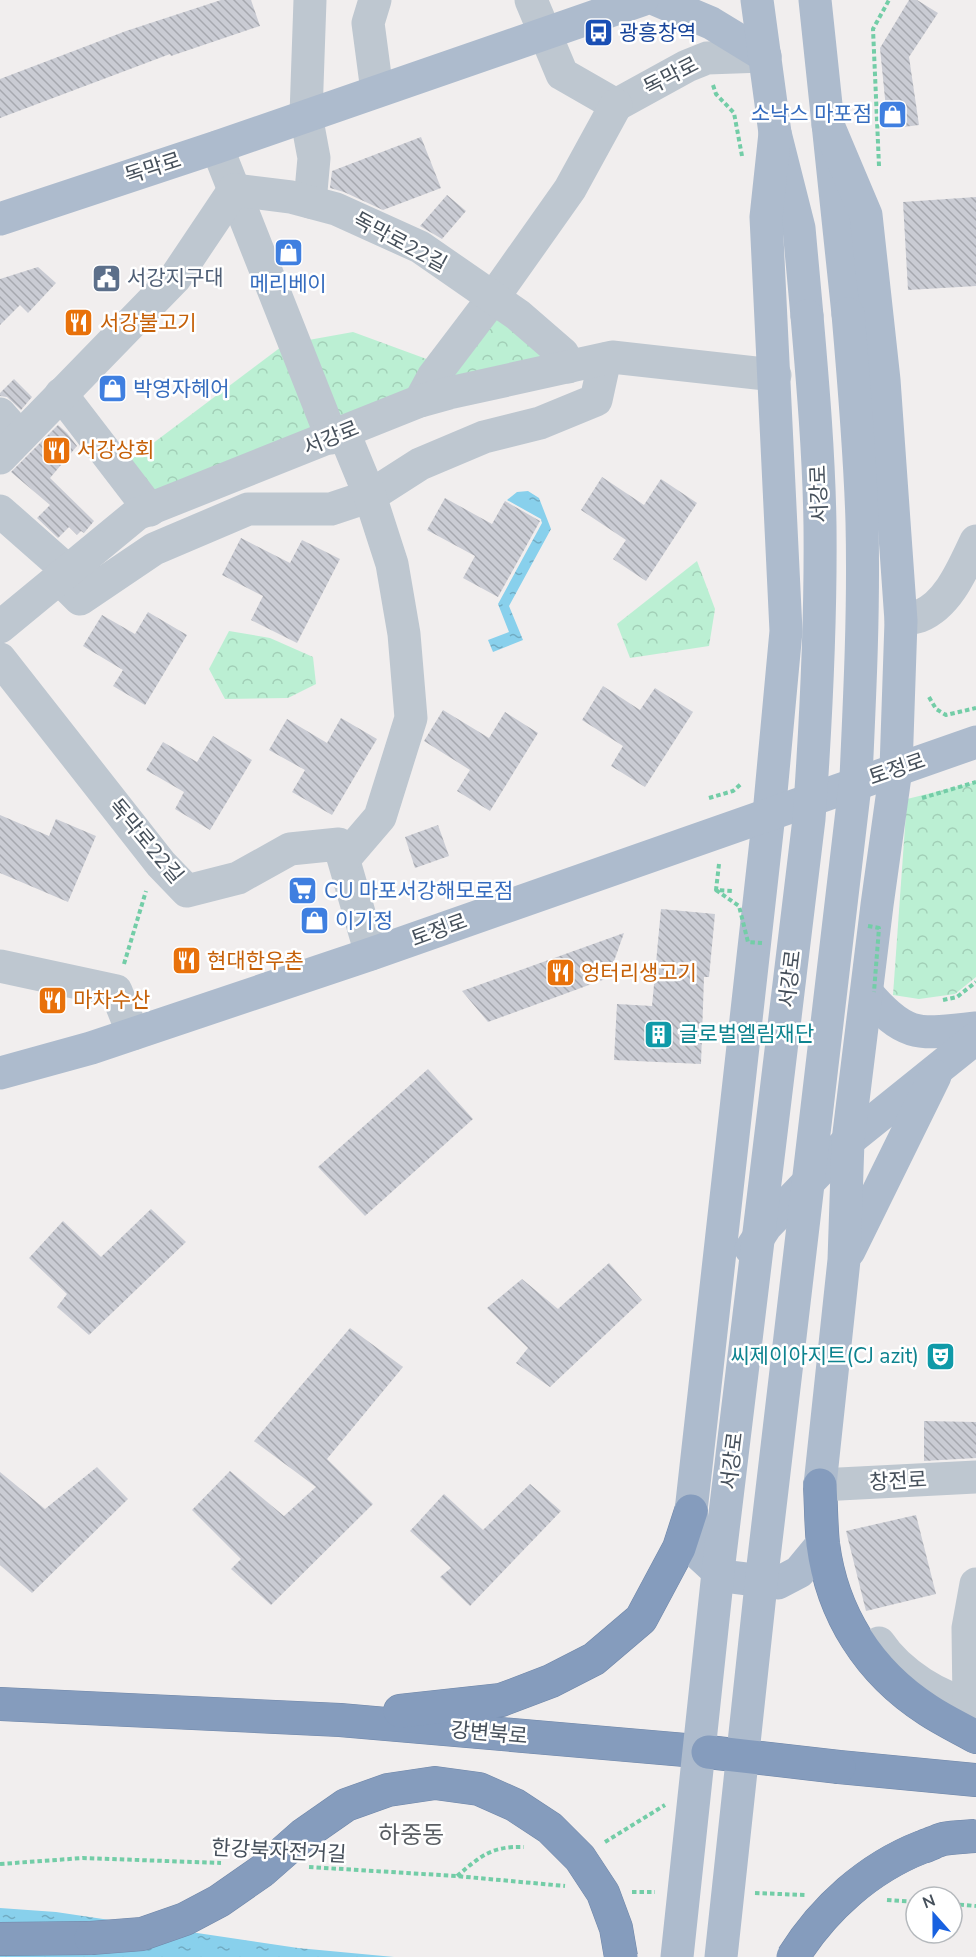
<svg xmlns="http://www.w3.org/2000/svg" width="976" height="1957" font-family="'Nunito Sans','Noto Sans KR',sans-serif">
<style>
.park{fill:url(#park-crowns)}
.water{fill:url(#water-ripples)}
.building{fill:url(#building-back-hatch)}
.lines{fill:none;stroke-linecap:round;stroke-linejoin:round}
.highway-casing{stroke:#7087a9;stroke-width:34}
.path{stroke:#73cda7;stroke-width:4;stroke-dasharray:4.5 3;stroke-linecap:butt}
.minor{stroke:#bec7d0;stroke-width:33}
.major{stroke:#adbbcd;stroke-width:33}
.highway{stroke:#859cbd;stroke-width:33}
.highway-bridge-casing{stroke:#7087a9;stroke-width:34;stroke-linecap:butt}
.path-bridge{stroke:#73cda7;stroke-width:4;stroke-dasharray:4.5 3;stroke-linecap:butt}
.major-bridge{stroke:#adbbcd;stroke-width:33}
.highway-bridge{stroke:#859cbd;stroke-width:33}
.labels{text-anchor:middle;stroke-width:5;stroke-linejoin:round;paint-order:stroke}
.transit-label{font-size:21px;fill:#164399;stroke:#fff;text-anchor:start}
.street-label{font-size:21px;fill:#46505b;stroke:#fff}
.shop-label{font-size:21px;fill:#366cbe;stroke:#fff;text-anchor:start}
.service-label{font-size:21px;fill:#4e5e75;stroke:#fff;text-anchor:start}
.food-label{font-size:21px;fill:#c56008;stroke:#fff;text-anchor:start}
.culture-label{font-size:21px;fill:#0d838f;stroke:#fff;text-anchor:start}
.quarter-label{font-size:24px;fill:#5a5e63;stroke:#fff}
</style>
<defs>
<pattern id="park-crowns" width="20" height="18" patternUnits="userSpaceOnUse" patternTransform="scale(1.5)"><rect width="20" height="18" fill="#bbefd3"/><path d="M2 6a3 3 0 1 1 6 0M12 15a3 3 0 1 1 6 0" fill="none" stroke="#a2cfb7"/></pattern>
<pattern id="water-ripples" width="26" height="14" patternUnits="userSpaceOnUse" patternTransform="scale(1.5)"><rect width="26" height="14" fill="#88d0ec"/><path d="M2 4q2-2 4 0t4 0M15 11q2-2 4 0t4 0" fill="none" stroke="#71abc2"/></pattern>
<pattern id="building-back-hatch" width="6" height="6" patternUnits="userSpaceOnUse" patternTransform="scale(1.5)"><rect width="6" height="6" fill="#caccd4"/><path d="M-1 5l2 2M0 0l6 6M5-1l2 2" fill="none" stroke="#a6a8af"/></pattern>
</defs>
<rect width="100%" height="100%" fill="#f1eeee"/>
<g class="park">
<polygon points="493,306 561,362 430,392"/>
<polygon points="353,332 432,361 417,394 335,427 303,341"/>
<polygon points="285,344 319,433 154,497 128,462"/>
<polygon points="697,561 715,609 709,646 630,658 617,624"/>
<polygon points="229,631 270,638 313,657 316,684 288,698 225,699 209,669"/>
<polygon points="976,782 976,977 955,994 919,999 893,995 907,799"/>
</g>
<g class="water">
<polygon points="528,491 539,498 551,529 509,606 523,640 493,652 488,640 509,632 498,604 542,523 541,519 507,500 517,492"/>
<polygon points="0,1908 56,1912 298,1948 394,1957 0,1957"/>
</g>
<g class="building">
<polygon points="221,0 251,0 260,26 171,56 170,54 0,118 0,79 126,31"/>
<polygon points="909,0 917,0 938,13 909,57 919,125 888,129 880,48"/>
<polygon points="421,137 441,188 383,210 344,192 330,188 332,171"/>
<polygon points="447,195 466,211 442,239 420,226"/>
<polygon points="976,197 976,286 908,290 903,202"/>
<polygon points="38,267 56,283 28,313 20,305 0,325 0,279"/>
<polygon points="14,379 32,397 21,410 7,397 0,396 0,393"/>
<polygon points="58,425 67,433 77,446 50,478 94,521 84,533 81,531 77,535 69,527 58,538 37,518 50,505 11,472"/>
<polygon points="602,477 644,505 661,479 697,503 646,581 613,559 626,540 581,510"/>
<polygon points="445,498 492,524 505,501 540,521 498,597 463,578 475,556 427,530"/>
<polygon points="241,538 290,563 302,540 340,559 297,643 251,620 263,596 222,575"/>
<polygon points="148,612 187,635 145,705 113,686 123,670 83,646 102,615 135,634"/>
<polygon points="603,686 640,710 655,688 693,712 645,787 611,766 623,746 582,720"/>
<polygon points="443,710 489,738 505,712 538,733 490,811 457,791 470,770 424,741"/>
<polygon points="341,718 377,739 332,815 292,792 305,770 269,750 287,719 327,743"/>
<polygon points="213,736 252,760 210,830 175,809 184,792 146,770 163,742 197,762"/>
<polygon points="0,815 49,836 56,819 96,836 68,902 0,873"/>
<polygon points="438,825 449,856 415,868 405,837"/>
<polygon points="661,909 715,914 709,977 704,977 701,1064 614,1060 617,1004 652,1006"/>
<polygon points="624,933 608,978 488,1022 462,991"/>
<polygon points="428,1069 473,1119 365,1216 318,1167"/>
<polygon points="151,1209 186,1242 89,1335 57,1307 67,1294 29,1258 63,1221 101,1257"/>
<polygon points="609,1263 642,1300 550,1387 516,1363 528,1348 487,1308 522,1279 558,1309"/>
<polygon points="350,1328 403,1367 327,1459 373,1504 271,1605 231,1569 241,1559 192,1510 230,1471 284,1516 316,1487 254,1441"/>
<polygon points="924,1421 976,1422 976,1458 924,1461"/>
<polygon points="97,1467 128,1499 32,1593 0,1565 0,1472 45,1509"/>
<polygon points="530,1484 561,1511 470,1606 440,1577 451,1568 410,1531 444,1494 483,1530"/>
<polygon points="916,1515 936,1594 866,1611 846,1531"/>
</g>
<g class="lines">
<defs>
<g id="highway">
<path d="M820 1485C821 1504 821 1525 823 1544 832 1614 869 1672 928 1710 943 1720 960 1728 976 1737"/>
<polyline points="0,1704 340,1720 708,1752"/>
<polyline points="400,1711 501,1700 551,1681 594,1659 641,1619 679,1548 691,1511"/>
<polyline points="839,1767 976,1780"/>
<polyline points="0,1939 91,1938"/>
</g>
</defs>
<use href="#highway" class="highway-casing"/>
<g class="path">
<polyline points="713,85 716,94 734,113 742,156"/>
<polyline points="879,166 873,29 889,0"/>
<polyline points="929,697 936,709 946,715 976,708"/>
<polyline points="709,798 733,791 742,783"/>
<polyline points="922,798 976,782"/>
<polyline points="719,864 716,890 732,891"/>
<polyline points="124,964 146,891"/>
<polyline points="943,1000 957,997 976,982"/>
<polyline points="605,1842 665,1805"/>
<polyline points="0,1864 83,1858 221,1863"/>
<polyline points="309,1867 456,1876 565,1886"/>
<path d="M457 1876C481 1856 491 1846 524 1847"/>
<polyline points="632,1892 655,1892"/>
<polyline points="755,1893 805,1895"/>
<polyline points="887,1900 916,1902"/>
<polyline points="952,1904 976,1906"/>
</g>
<g class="minor">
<polyline points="375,0 368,23 377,91"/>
<polyline points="531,0 562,74 616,105 687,66 707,58 765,56"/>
<polyline points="217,147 332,438"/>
<polyline points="310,202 314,158 306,115 310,0"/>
<polyline points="61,394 150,510"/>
<polyline points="420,401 433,377 493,298 570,189 616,105"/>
<polyline points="0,414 20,437"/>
<polyline points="0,458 175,278 234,190 291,197 336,209 420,247 518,315 563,354 568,367"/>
<polyline points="0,511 68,571"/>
<polyline points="59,578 80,599 154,549 248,509 331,509 370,496 420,464 484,437 540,423 596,400 605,359"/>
<path d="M901 621C907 619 914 618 920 616 949 604 963 568 976 541"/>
<polyline points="0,627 137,514 420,401 449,393 612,357 775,375"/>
<polyline points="0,659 161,864 187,891 238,878 290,849 339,844 371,954"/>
<polyline points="344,859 380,817 411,718 404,634 392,564 370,496 344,433"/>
<polyline points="0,966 116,991 133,1034"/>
<polyline points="820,1485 976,1477"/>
<path d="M879 1643C899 1673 941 1700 976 1705"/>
<polyline points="969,1704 968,1628 976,1584"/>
</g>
<g class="major">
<polyline points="657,0 711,23 765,56"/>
<polyline points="757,0 775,133 799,228 807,316"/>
<polyline points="815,0 848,314"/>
<polyline points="775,133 766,217 786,631 769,814 691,1511 698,1553 723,1576 778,1583 799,1572 823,1543"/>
<polyline points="0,219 217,147 642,0"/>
<path d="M867 993C906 1039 919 1034 976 1028"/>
<polyline points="0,1073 91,1048 371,954 976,742"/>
<polyline points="751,1249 766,1226 848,1141 976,1038"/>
<polyline points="849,1251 935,1076"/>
<polyline points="820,1485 844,1260 848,1141 877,905 896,769 901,621 884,380 866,215 828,125"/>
</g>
<use href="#highway" class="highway"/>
<defs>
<g id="highway-bridge">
<polyline points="708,1752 839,1767"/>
<polyline points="91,1938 142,1934 185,1919 219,1901 262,1871 303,1835 346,1805 388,1790 435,1783 479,1789 515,1805 550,1828 580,1858 603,1893 616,1928 621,1957"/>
<path d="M793 1957C823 1909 868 1868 922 1847 929 1845 936 1841 943 1839 954 1837 965 1837 976 1836"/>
</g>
</defs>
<use href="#highway-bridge" class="highway-bridge-casing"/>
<g class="path-bridge">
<polyline points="716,890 739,906 748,942 762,943"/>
<polyline points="868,926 879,928 874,992"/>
</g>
<g class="major-bridge">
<path d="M677 1957 719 1563 809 819C816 721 821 624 820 526 819 456 813 386 807 316"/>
<path d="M721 1957 763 1566 856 777C860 692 864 607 862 522 860 452 854 383 848 314"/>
</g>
<use href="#highway-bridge" class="highway-bridge"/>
</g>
<defs>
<symbol id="bus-square" viewBox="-11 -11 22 22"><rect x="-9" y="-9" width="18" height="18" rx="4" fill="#1a4fb4" stroke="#fff"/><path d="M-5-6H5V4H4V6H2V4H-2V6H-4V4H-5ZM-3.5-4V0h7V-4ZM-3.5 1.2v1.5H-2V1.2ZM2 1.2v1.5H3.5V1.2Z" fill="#fff"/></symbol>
<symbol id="shop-square" viewBox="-11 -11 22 22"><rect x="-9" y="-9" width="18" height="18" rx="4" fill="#3f7fe0" stroke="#fff"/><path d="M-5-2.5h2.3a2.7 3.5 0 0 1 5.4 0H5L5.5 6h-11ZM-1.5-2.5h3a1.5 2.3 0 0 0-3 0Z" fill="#fff"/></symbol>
<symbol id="civic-square" viewBox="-11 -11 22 22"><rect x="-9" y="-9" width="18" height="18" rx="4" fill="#5c6f8a" stroke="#fff"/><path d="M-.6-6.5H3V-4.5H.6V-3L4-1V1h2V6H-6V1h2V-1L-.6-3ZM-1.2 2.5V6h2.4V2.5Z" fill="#fff"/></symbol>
<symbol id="restaurant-square" viewBox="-11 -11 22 22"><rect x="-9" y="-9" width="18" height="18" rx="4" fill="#e8710a" stroke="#fff"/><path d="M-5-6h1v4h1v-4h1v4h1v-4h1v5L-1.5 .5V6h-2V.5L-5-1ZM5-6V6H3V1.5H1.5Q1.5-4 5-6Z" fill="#fff"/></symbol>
<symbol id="supermarket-square" viewBox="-11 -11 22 22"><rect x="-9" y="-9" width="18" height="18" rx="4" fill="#3f7fe0" stroke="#fff"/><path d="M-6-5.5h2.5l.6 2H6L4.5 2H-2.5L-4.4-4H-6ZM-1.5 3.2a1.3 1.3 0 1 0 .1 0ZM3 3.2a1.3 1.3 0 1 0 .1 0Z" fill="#fff"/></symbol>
<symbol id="building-square" viewBox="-11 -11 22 22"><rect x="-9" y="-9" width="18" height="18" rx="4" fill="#0f9aa8" stroke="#fff"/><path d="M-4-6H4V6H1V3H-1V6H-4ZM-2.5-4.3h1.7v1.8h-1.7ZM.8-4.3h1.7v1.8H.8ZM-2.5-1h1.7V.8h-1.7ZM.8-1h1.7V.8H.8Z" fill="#fff"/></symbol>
<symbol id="theatre-square" viewBox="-11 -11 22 22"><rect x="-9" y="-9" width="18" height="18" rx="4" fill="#0f9aa8" stroke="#fff"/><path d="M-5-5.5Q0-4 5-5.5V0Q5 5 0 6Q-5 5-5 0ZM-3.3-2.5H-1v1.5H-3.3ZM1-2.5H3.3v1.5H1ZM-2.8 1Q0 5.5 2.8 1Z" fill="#fff"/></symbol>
</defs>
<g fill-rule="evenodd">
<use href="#bus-square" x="582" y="16" width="33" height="33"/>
<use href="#shop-square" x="876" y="98" width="33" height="33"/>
<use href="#shop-square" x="272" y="236" width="33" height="33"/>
<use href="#civic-square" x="90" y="262" width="33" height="33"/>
<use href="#restaurant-square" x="62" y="306" width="33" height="33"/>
<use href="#shop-square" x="96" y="372" width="33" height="33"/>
<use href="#restaurant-square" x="40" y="434" width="33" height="33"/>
<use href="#supermarket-square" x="286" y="874" width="33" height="33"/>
<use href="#shop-square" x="298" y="904" width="33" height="33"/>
<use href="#restaurant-square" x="170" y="944" width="33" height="33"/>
<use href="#restaurant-square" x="544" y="956" width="33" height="33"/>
<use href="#restaurant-square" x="36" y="984" width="33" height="33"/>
<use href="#building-square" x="642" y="1018" width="33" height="33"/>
<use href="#theatre-square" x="924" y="1340" width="33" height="33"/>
</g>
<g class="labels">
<g class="transit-label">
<text x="619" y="40">광흥창역</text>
</g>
<g class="street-label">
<text transform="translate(671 76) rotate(-27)" y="7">독막로</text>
<text transform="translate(153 168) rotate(-18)" y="7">독막로</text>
<text transform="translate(400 242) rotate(28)" y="7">독막로22길</text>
<text transform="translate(331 438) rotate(-22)" y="7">서강로</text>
<text transform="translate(819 494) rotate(-92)" y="7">서강로</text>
<text transform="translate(897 769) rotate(-19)" y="7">토정로</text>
<text transform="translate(146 841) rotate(50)" y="7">독막로22길</text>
<text transform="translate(439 930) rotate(-20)" y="7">토정로</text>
<text transform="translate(790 979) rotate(-83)" y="7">서강로</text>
<text transform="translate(732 1461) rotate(-83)" y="7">서강로</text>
<text transform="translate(898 1481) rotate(-3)" y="7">창전로</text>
<text transform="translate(489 1733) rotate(5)" y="7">강변북로</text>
<text transform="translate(279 1851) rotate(3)" y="7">한강북자전거길</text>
</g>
<g class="shop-label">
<text x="872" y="121" text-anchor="end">소낙스 마포점</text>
<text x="288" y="291" text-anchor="middle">메리베이</text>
<text x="133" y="396">박영자헤어</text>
<text x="324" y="898">CU 마포서강해모로점</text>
<text x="335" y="928">이기정</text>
</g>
<g class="service-label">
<text x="127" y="285">서강지구대</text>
</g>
<g class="food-label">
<text x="100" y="330">서강불고기</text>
<text x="77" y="457">서강상회</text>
<text x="207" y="968">현대한우촌</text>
<text x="581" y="980">엉터리생고기</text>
<text x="73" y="1007">마차수산</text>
</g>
<g class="culture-label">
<text x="679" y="1041">글로벌엘림재단</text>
<text x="919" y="1363" text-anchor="end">씨제이아지트(CJ azit)</text>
</g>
<g class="quarter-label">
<text x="411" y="1843">하중동</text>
</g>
</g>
<g transform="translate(934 1915) rotate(339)"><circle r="28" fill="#ffffff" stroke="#b5b9bd" stroke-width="1.5"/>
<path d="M0-4.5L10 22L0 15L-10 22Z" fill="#1861e0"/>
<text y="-9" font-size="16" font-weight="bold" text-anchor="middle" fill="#46505b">N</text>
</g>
</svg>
